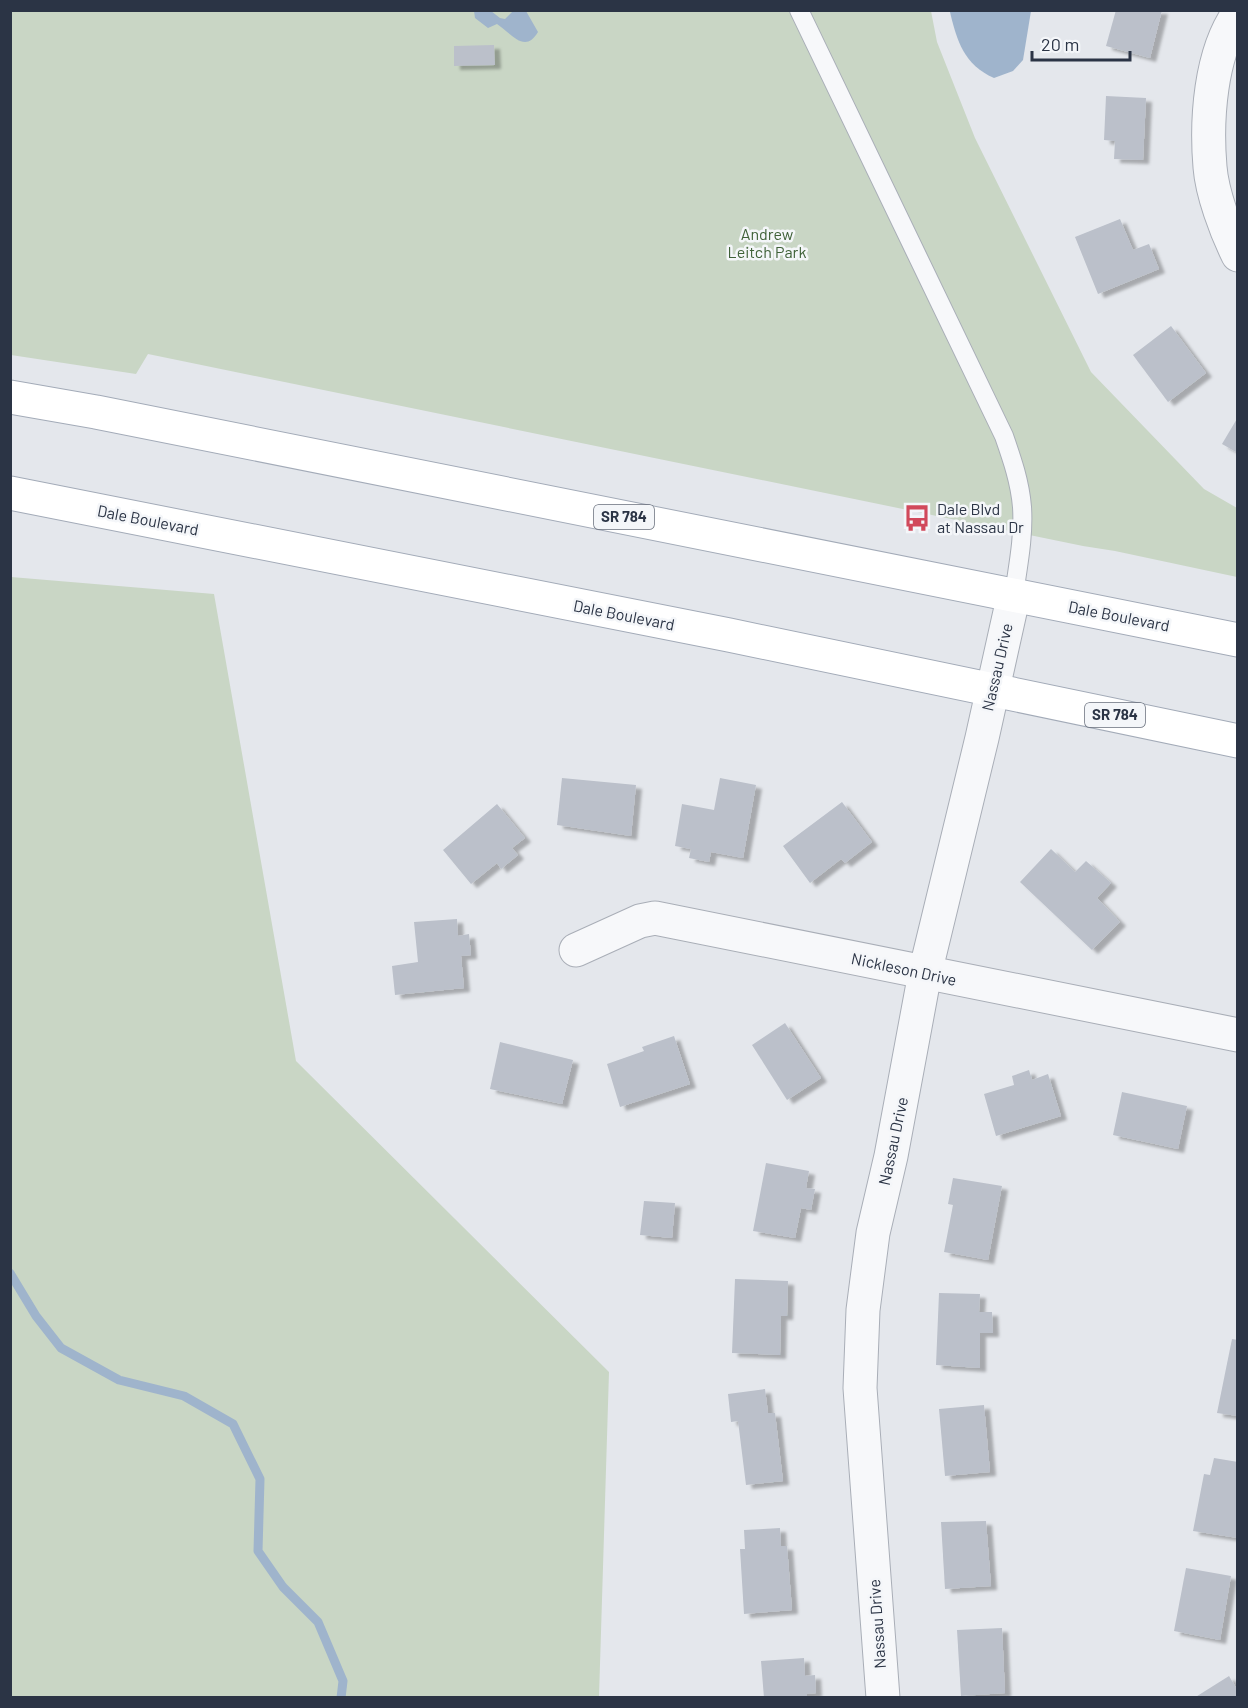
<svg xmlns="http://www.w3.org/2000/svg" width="1248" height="1708" font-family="Barlow,sans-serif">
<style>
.green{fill:#c9d6c5}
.water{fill:#9fb4cc}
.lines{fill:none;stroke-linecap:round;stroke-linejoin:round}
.stream{stroke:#9fb4cc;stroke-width:9}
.building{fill:#bbc0ca;filter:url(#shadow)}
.service-casing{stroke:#a9aeb7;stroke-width:20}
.minor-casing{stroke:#a9aeb7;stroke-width:35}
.primary-casing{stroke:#a3abb8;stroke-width:35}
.service{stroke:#f7f8fa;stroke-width:18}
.minor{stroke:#f7f8fa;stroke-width:33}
.primary{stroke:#fff;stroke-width:33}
.labels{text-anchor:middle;stroke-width:5;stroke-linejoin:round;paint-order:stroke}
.shield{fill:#f4f6f9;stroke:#676e7b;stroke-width:1.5}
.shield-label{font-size:15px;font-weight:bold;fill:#2b3445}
.park-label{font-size:16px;fill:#3f6138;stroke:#f4f6f9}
.poi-label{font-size:16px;fill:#2b3445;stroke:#f4f6f9;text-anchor:start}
.street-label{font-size:16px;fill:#2b3445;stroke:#f4f6f9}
</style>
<defs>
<filter id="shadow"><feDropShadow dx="6" dy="4" stdDeviation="1.5" flood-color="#0004"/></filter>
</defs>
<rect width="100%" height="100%" fill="#e4e7ec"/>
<g class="green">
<polygon points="10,11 931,11 937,42 975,138 1091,372 1204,489 1237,508 1237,577 1115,551 1083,546 148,354 136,374 11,355"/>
<polygon points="11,577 214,594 296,1061 609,1372 599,1697 11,1697"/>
</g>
<g class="water">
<path d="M474 11H491L500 18 505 19 513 11H526L538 32C525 54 512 34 497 24L488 28 475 18Z"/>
<path d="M950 12 1031 11 1023 60 1013 71 994 78C964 65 957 41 950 12Z"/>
</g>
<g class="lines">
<polyline class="stream" points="10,1273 36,1316 61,1348 119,1380 184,1396 233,1424 260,1479 258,1551 283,1587 318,1622 343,1681 341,1698"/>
</g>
<g class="building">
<polygon points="1116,10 1162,10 1150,58 1106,46"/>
<polygon points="494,45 495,65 454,66 454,46"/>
<polygon points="1106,96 1146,98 1143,160 1114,159 1115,141 1104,140"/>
<polygon points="1120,219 1133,250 1149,244 1159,269 1098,294 1075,237"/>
<polygon points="1171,326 1206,373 1168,402 1133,355"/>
<polygon points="1238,417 1238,453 1222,444"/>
<polygon points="562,778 636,785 631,836 557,825"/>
<polygon points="720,778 756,785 743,858 711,852 709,862 689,858 691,849 675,846 682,804 714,810"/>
<polygon points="842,802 872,842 845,863 841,859 810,883 783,846"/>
<polygon points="497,804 525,838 512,848 518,855 501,869 497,863 471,884 443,850"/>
<polygon points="1051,849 1075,872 1086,861 1111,883 1097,898 1120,922 1092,950 1020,882"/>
<polygon points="457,919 458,936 469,934 471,955 461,956 464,988 395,995 392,966 418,962 414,922"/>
<polygon points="785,1023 821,1078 787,1100 752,1045"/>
<polygon points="674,1036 690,1084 620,1107 607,1064 644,1051 642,1047"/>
<polygon points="500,1042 573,1060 562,1104 490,1089"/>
<polygon points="1029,1070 1032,1080 1048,1074 1061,1116 996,1136 984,1094 1014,1085 1012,1076"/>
<polygon points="1122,1092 1187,1106 1178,1149 1113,1135"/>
<polygon points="766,1163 809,1171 806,1188 815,1189 811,1210 801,1208 795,1238 753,1231"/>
<polygon points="953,1178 1002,1186 988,1260 944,1252 953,1205 948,1204"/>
<polygon points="644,1201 675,1203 672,1238 640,1235"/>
<polygon points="735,1279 788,1281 787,1316 781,1316 780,1355 732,1353"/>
<polygon points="939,1293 980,1294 979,1312 992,1312 993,1333 980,1333 980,1368 936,1365"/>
<polygon points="1232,1339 1238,1340 1238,1416 1217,1413"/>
<polygon points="765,1389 768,1413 775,1413 783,1481 746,1485 738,1421 731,1422 728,1394"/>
<polygon points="984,1405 990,1472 945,1476 939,1409"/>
<polygon points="1214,1458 1238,1462 1238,1538 1193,1531 1204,1474 1210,1475"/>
<polygon points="986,1521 991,1586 945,1589 941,1522"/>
<polygon points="780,1528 781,1546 787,1546 792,1610 744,1614 740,1549 745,1549 744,1530"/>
<polygon points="1186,1568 1231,1576 1220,1640 1174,1631"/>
<polygon points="1002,1628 1005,1693 961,1696 957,1630"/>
<polygon points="804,1658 805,1676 815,1675 816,1693 807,1694 807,1698 764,1698 761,1661"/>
<polygon points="1229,1676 1238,1691 1238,1698 1194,1698"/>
</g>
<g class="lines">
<defs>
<path id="service" d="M799 10 1004 436C1012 459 1020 482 1022 507 1024 536 1018 566 1014 594"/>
<g id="minor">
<path d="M1238 14C1210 54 1206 120 1210 167 1212 193 1226 231 1238 255"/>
<polyline points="576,950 640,921 655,918 1238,1035"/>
<polyline points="883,1698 860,1388 863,1310 873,1233 891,1156 925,973 982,738 1014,594"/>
</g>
<g id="primary">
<polyline points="10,397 96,412 1238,640"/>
<polyline points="10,493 729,635 1238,741"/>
</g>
</defs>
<use href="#service" class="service-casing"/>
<use href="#minor" class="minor-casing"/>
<use href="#primary" class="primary-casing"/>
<use href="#service" class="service"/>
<use href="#minor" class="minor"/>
<use href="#primary" class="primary"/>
</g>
<defs>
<symbol id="bus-bare" viewBox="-9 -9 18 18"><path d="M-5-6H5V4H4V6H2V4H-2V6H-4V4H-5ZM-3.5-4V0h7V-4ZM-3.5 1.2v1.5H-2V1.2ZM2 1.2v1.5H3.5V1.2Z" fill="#d1495b" stroke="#f4f6f9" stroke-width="2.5" paint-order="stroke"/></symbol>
</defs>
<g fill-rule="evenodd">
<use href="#bus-bare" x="898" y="499" width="38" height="38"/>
</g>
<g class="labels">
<g class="shield">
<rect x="594" y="505" width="60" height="24" rx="4.5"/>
<rect x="1085" y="703" width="60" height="24" rx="4.5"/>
</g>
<g class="shield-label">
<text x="624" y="522">SR 784</text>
<text x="1115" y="720">SR 784</text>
</g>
<g class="park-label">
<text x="767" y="240">Andrew<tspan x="767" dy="18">Leitch Park</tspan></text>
</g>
<g class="poi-label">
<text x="937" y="515">Dale Blvd<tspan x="937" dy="18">at Nassau Dr</tspan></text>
</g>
<g class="street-label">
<text transform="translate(148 520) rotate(11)" y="6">Dale Boulevard</text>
<text transform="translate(624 615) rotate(11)" y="6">Dale Boulevard</text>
<text transform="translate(1119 616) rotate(11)" y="6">Dale Boulevard</text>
<text transform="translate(997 667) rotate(-77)" y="6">Nassau Drive</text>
<text transform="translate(904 969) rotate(12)" y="6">Nickleson Drive</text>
<text transform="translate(893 1141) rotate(-78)" y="6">Nassau Drive</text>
<text transform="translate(877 1624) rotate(-94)" y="6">Nassau Drive</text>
</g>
</g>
<rect width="1248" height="1708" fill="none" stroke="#2b3445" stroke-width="24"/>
<path d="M1032 51v9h98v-9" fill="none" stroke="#2b3445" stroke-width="3"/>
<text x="1041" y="51" font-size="18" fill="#2b3445" stroke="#f4f6f9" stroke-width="4.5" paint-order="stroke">20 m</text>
</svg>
